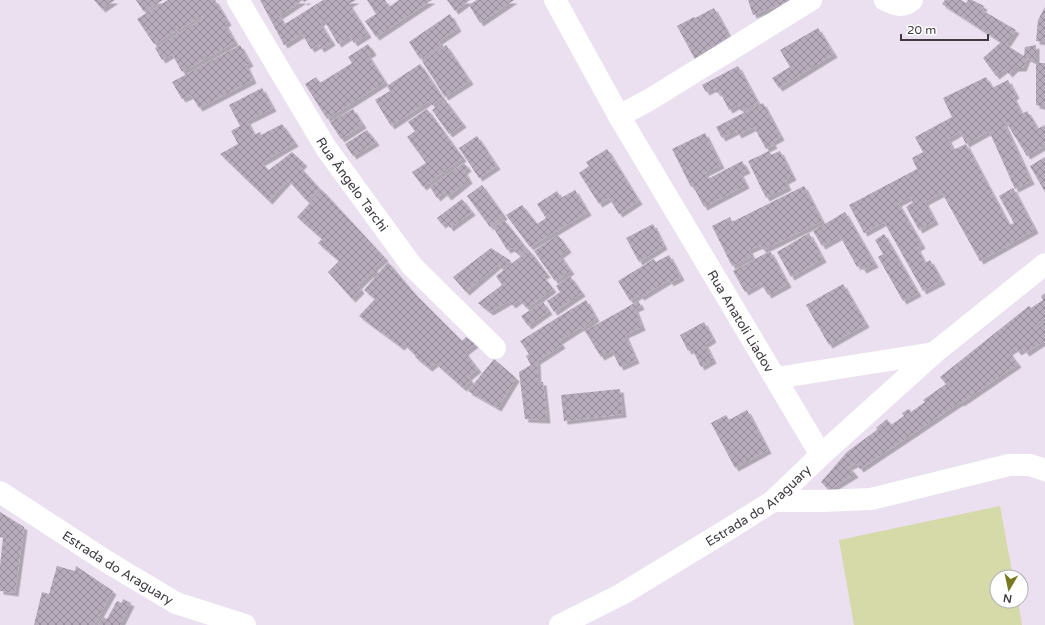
<svg xmlns="http://www.w3.org/2000/svg" width="1045" height="625" font-family="'Varela Round',sans-serif">
<style>
.garden{fill:#d6d9a8}
.building{fill:url(#building-cross-hatch);filter:url(#shadow)}
.lines{fill:none;stroke-linecap:round;stroke-linejoin:round}
.minor{stroke:#fff;stroke-width:22}
.labels{text-anchor:middle;stroke-width:4;stroke-linejoin:round;paint-order:stroke}
.street-label{font-size:13px;fill:#3f3b41;stroke:#fff}
</style>
<defs>
<pattern id="building-cross-hatch" width="8" height="8" patternUnits="userSpaceOnUse"><rect width="8" height="8" fill="#b5abba"/><path d="M0 0l8 8M0 8l8-8" fill="none" stroke="#958c99"/></pattern>
<filter id="shadow"><feDropShadow dx="3.5" dy="3.5" stdDeviation="0" flood-color="#0004"/></filter>
</defs>
<rect width="100%" height="100%" fill="#ebe0f0"/>
<polygon class="garden" points="1000,506 1013,577 997,577 997,601 1018,601 1022,625 854,625 839,540"/>
<g class="building">
<polygon points="94,0 115,0 102,9"/>
<polygon points="136,0 163,0 144,12"/>
<polygon points="168,0 215,0 228,22 225,24 235,42 182,72 172,54 162,60 155,48 204,18 202,16 154,44 137,19"/>
<polygon points="260,0 308,0 304,2 303,0 279,16 285,24 323,0 356,0 349,4 368,34 354,43 350,36 338,44 324,20 320,23 332,42 321,49 318,45 311,49 302,34 284,45"/>
<polygon points="367,0 385,0 389,7 399,0 432,0 376,37 365,21 376,14"/>
<polygon points="447,0 470,0 455,11"/>
<polygon points="477,0 514,0 480,23 469,5"/>
<polygon points="748,0 793,0 753,15"/>
<polygon points="945,0 961,0 966,3 968,0 972,0 984,6 982,10 1016,30 1006,45 1024,56 1025,47 1036,45 1036,62 1027,58 1023,68 1015,68 1009,74 1005,69 996,76 983,58 1001,42 942,4"/>
<polygon points="1045,7 1045,42 1036,41 1038,20"/>
<polygon points="714,8 730,37 707,49 710,56 697,63 677,26 694,17 695,18"/>
<polygon points="450,14 458,28 439,41 441,46 420,59 409,42"/>
<polygon points="818,28 834,54 779,88 772,78 790,67 780,50"/>
<polygon points="368,44 373,52 368,55 385,82 327,119 305,84 316,77 320,83 352,63 348,57"/>
<polygon points="240,45 250,63 246,65 253,80 199,108 191,95 182,99 172,82"/>
<polygon points="446,45 470,81 445,97 422,61"/>
<polygon points="1036,63 1045,63 1045,107 1036,105"/>
<polygon points="420,64 443,98 432,105 429,101 391,126 375,100 390,91 387,86"/>
<polygon points="738,66 758,103 741,111 738,105 729,110 720,92 717,93 714,88 706,92 702,85"/>
<polygon points="986,77 992,88 1008,80 1016,95 1013,97 1022,114 1027,111 1038,129 1044,125 1045,127 1045,147 1043,148 1042,147 1027,156 1006,122 1004,123 1031,181 1015,189 989,131 966,144 960,132 948,139 953,150 966,144 1009,225 1014,223 999,196 1013,188 1035,230 980,261 942,193 925,202 935,221 919,230 906,207 913,202 910,197 898,203 922,245 917,248 925,263 930,260 942,281 923,291 884,222 864,233 849,205 917,169 912,158 923,152 915,137 952,117 943,98"/>
<polygon points="262,88 273,108 247,121 254,135 260,132 261,135 282,124 295,143 261,163 269,170 292,152 304,163 300,167 320,189 307,201 288,180 269,201 220,154 238,144 231,131 240,126 229,105"/>
<polygon points="445,100 463,124 449,134 432,110"/>
<polygon points="763,103 781,137 772,142 774,145 766,149 754,127 738,135 736,131 722,138 716,127"/>
<polygon points="353,109 363,125 341,139 330,122"/>
<polygon points="427,109 463,158 423,187 412,172 426,163 407,137 415,131 408,122"/>
<polygon points="367,130 376,142 353,156 345,144"/>
<polygon points="705,133 721,165 705,173 708,179 742,161 747,170 740,173 746,185 704,207 693,186 691,187 672,149"/>
<polygon points="477,136 497,166 479,178 459,148"/>
<polygon points="607,149 639,201 619,214 609,198 599,204 579,173 589,166 586,162"/>
<polygon points="769,151 771,155 780,151 793,177 785,181 788,187 766,198 748,161"/>
<polygon points="1045,157 1045,192 1030,166"/>
<polygon points="464,163 468,168 464,171 469,180 448,197 444,192 437,198 430,187"/>
<polygon points="482,185 504,216 490,227 467,196"/>
<polygon points="804,186 822,221 763,250 760,245 749,250 752,256 732,266 712,226 730,217 732,222"/>
<polygon points="322,190 385,258 374,268 377,271 372,277 370,274 358,286 361,290 352,299 328,272 339,261 318,243 322,239 297,217"/>
<polygon points="575,190 588,212 530,247 506,215 522,205 537,224 546,218 537,204 557,191 561,198"/>
<polygon points="462,199 472,212 450,228 446,222 442,225 437,218"/>
<polygon points="845,212 875,264 863,270 860,265 857,267 840,236 822,246 813,231"/>
<polygon points="504,220 527,249 519,255 512,248 507,250 493,227"/>
<polygon points="653,224 664,246 639,262 626,238"/>
<polygon points="809,233 823,259 791,277 777,252"/>
<polygon points="884,234 918,293 903,301 878,257 883,254 875,240"/>
<polygon points="558,235 568,249 560,255 571,271 555,281 534,251"/>
<polygon points="491,248 511,261 502,269 498,265 466,292 453,277"/>
<polygon points="529,250 547,274 543,276 553,289 527,308 519,300 512,305 509,301 490,312 478,303 502,285 496,276"/>
<polygon points="770,251 788,284 768,295 761,283 745,292 733,271"/>
<polygon points="669,255 681,277 670,283 669,280 641,297 639,295 630,301 618,281 654,259 656,262"/>
<polygon points="388,262 414,293 462,341 466,337 475,344 465,352 478,369 468,377 471,381 463,388 435,363 429,368 415,357 416,356 404,344 401,347 359,316 375,299 364,290"/>
<polygon points="570,276 582,293 554,312 547,301 560,292 556,286"/>
<polygon points="843,284 866,324 829,345 806,305"/>
<polygon points="1045,293 1045,318 1034,326 1036,329 1045,322 1045,343 1044,341 1026,353 1023,349 1018,352 1015,348 1009,352 1018,364 961,403 960,402 860,469 856,463 849,467 855,474 829,490 821,482 847,452 878,429 876,428 887,419 891,425 904,416 902,413 909,409 911,412 925,402 923,400 946,384 940,377 1029,306 1031,308 1043,300 1041,296"/>
<polygon points="586,300 596,318 582,329 581,327 559,341 562,345 537,361 538,382 543,382 547,420 525,419 519,372 531,365 526,356 529,354 520,341"/>
<polygon points="638,301 641,306 635,309 642,327 625,335 636,360 620,367 612,351 601,357 585,331"/>
<polygon points="543,302 549,311 528,326 521,316"/>
<polygon points="704,322 713,339 705,344 713,360 701,367 692,349 688,351 680,335"/>
<polygon points="494,359 516,378 498,408 468,391"/>
<polygon points="620,389 623,414 564,421 561,395"/>
<polygon points="747,410 768,450 735,468 711,423 726,415 729,420"/>
<polygon points="0,512 24,527 15,593 0,591 0,566 3,538 0,537"/>
<polygon points="57,566 75,571 76,566 113,591 94,625 34,625 42,592 49,594"/>
<polygon points="123,599 131,603 120,625 98,625 103,617 107,619 117,601 122,603"/>
</g>
<g class="lines">
<g class="minor">
<path id="s1" d="M238 0 326 148 412 266 495 348"/>
<path id="s2" d="M555 0 619 116 821 455"/>
<path d="M885 0C895 5 903 8 912 0"/>
<polyline points="619,116 649,100 811,0"/>
<polyline points="776,378 934,353"/>
<path id="s3" d="M0 492 109 563 176 603 245 625"/>
<polyline points="773,501 822,501 871,499 1009,465 1030,465 1045,470"/>
<path id="s4" d="M560 625 622 594 727 530 773 501 821 455 934 353 1045 264"/>
</g>
</g>
<g class="labels">
<g class="street-label">
<text dy="5" stroke="none"><textPath href="#s1" startOffset="217">Rua Ângelo Tarchi</textPath></text>
<text dy="5" stroke="none"><textPath href="#s2" startOffset="371">Rua Anatoli Liadov</textPath></text>
<text dy="5" stroke="none"><textPath href="#s4" startOffset="232">Estrada do Araguary</textPath></text>
<text dy="5" stroke="none"><textPath href="#s3" startOffset="140">Estrada do Araguary</textPath></text>
</g>
</g>
<g transform="translate(1009 589) rotate(189)"><circle r="19" fill="#ffffff" stroke="#b2b1b3"/>
<path d="M0-3L7 15L0 10L-7 15Z" fill="#787921"/>
<text y="-6" font-size="11" font-weight="bold" text-anchor="middle" fill="#3f3b41">N</text>
</g>
<path d="M901 34v6h87v-6" fill="none" stroke="#3f3b41" stroke-width="2"/>
<text x="907" y="34" font-size="12" fill="#3f3b41" stroke="#ffffff" stroke-width="3" paint-order="stroke">20 m</text>
</svg>
